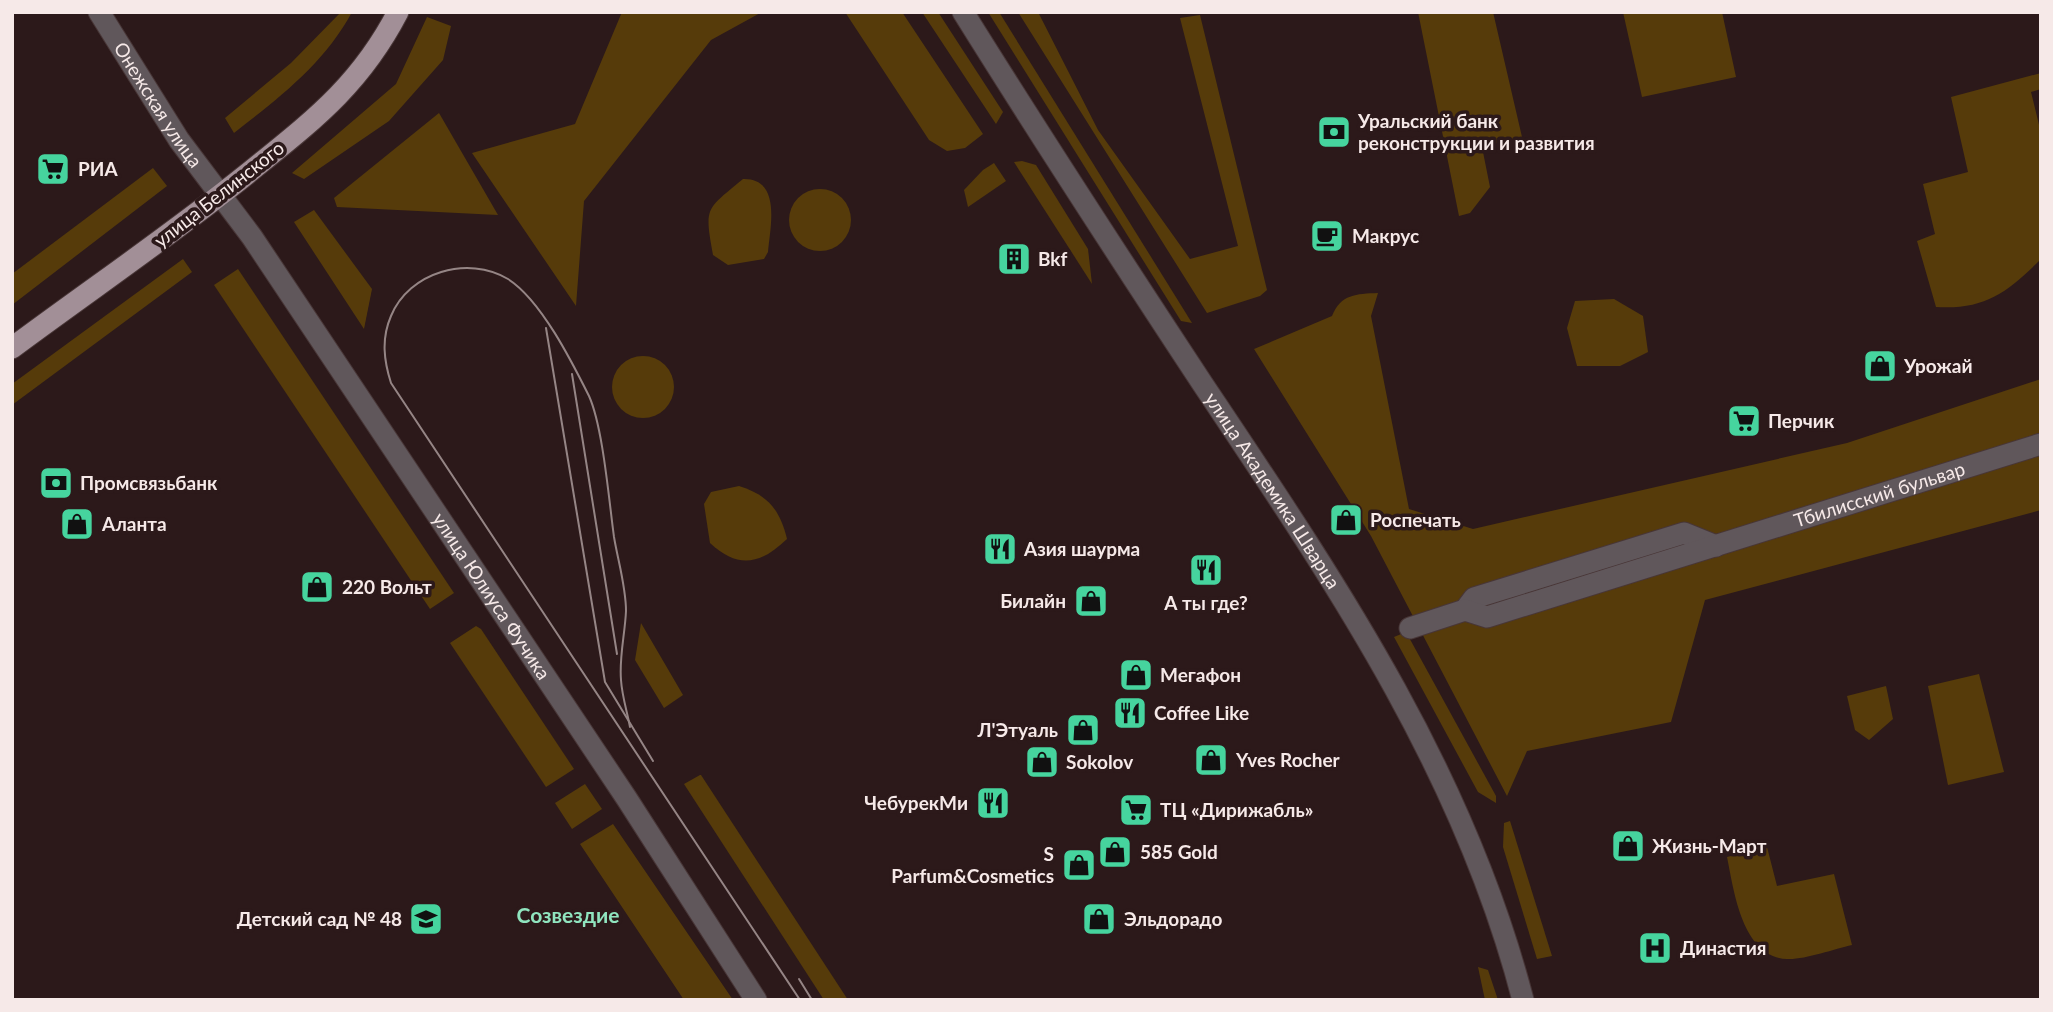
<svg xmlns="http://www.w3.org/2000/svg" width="2053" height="1012" font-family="Lato,sans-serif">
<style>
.green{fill:#563b0a}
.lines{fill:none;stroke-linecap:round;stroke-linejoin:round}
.minor-casing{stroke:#483637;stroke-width:23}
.major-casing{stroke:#483637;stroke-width:23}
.minor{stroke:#60575b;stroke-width:21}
.major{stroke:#a28f97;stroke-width:21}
.tram{stroke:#958585;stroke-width:2}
.labels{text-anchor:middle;stroke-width:7;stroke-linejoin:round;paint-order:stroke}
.street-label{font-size:19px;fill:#f6e9e8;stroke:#2c191a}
.poi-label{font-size:19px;font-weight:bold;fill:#f6e9e8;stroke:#2c191a;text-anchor:start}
.neighbourhood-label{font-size:21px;font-weight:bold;fill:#90e5bf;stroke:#2c191a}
</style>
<rect width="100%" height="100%" fill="#2c191a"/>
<g class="green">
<path d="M341 12H352C324 64 280 97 234 133L225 118 291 63Z"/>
<polygon points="622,12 762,12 711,40 584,201 576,306 472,153 575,124"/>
<polygon points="845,12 902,12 983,134 965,148 947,151 929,140"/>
<polygon points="922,12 938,12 1003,112 996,124"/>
<polygon points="988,12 999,12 1192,323 1181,321"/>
<polygon points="1018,12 1038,12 1098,130 1190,259 1238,246 1180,18 1200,15 1267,290 1260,296 1207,313"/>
<polygon points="1418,12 1493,12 1522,137 1482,147 1490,187 1470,213 1459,216"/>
<polygon points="1623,12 1722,12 1736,77 1642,97"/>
<polygon points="427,17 451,26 443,60 389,121 304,179 292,173 396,84"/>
<path d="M2041 73V89L2031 92 2041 133V259C2008 292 1985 310 1936 307L1917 241 1935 234 1923 184 1968 172 1951 97Z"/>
<polygon points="439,113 498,215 337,207 334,198"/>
<polygon points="1022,161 1036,165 1088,249 1092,284 1014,162"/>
<polygon points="994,163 1006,181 968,207 964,190 983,170"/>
<polygon points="153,168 167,186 12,305 12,274"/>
<path d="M743 179C782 178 770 228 768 252L764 259 728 265 713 255C704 206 706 210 743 179Z"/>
<circle cx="820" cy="220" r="31"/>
<polygon points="314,210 372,289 364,329 294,222"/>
<polygon points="183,259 192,272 12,405 12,384"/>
<polygon points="238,269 454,593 430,609 214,285"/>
<path d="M1378 293 1371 316 1409 509 1473 529 1847 443 2041 379V510L1705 600 1671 722 1527 751 1507 796 1371 536 1254 349 1332 316C1341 294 1356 294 1378 293Z"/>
<polygon points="1614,299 1643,316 1648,352 1620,366 1577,366 1567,328 1575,301"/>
<circle cx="643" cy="387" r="31"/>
<path d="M739 486C768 495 780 510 787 539 760 565 738 569 710 543L704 504 711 492Z"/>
<polygon points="641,623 683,695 664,708 635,660"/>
<polygon points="476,626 481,629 574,769 546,787 450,643"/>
<polygon points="1406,632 1496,796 1496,803 1478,792 1394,637"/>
<polygon points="1979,674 2004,772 1948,785 1928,686"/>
<polygon points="1886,686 1893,719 1869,740 1855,730 1847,696"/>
<polygon points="700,775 701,775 848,1000 824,1000 684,784"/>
<polygon points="585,784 602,809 572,829 555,803"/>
<polygon points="1510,821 1552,956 1537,959 1503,847 1504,823"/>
<polygon points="613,824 733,1000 734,1000 684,1000 580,844"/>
<path d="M1767 847 1777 886 1834 874 1852 945C1834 949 1804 960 1787 959 1742 957 1734 891 1727 857Z"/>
<polygon points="1478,967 1488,970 1498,1000 1485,1000"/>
</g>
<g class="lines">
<defs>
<g id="minor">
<path id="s1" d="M99 12 179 140 252 237 627 799 756 1000"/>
<path id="s2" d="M963 12C1041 137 1121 260 1202 383 1333 579 1463 768 1523 1000"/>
<polyline points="1465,610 1474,598 1684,533 1716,546"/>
<path id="s3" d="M1410 628 1465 610 1487 617 2041 444"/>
</g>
<path id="major" d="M12 348C90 290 171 235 247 174 311 122 359 87 398 12"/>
</defs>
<use href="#minor" class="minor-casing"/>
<use href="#major" class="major-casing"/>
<use href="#minor" class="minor"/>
<use href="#major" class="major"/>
<g class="tram">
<polyline points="546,328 605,682 653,761"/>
<polyline points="572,374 617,654"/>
<path d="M630 727C627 711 622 696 621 680 619 657 625 634 626 611 626 587 618 561 614 537 609 501 603 427 589 396 572 362 541 300 508 279 468 255 409 272 391 316 381 339 384 361 391 383L800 1000"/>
<polyline points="799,979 812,1000"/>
</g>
</g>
<defs>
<symbol id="bank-square" viewBox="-11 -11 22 22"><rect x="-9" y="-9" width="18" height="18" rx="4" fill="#46d49e" stroke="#2c191a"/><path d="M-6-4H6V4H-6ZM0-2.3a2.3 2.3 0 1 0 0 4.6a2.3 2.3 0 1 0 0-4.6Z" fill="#111"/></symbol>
<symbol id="supermarket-square" viewBox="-11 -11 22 22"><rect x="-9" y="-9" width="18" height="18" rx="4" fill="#46d49e" stroke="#2c191a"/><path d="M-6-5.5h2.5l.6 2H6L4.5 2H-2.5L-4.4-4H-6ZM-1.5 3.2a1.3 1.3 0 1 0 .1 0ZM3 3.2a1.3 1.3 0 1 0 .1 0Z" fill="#111"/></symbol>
<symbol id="cafe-square" viewBox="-11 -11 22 22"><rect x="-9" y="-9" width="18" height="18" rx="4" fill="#46d49e" stroke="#2c191a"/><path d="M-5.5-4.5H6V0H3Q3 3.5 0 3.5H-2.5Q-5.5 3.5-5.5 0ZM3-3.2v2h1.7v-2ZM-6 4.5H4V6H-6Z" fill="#111"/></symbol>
<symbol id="building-square" viewBox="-11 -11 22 22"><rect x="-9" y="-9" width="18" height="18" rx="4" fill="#46d49e" stroke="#2c191a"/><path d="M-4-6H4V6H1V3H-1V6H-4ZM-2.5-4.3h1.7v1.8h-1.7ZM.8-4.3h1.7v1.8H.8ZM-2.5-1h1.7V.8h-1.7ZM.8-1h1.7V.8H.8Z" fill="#111"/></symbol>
<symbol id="shop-square" viewBox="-11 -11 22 22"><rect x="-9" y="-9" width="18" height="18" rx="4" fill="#46d49e" stroke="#2c191a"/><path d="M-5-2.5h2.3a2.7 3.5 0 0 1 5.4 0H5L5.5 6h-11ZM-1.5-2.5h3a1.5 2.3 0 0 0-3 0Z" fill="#111"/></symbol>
<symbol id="restaurant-square" viewBox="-11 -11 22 22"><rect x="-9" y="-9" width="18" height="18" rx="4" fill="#46d49e" stroke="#2c191a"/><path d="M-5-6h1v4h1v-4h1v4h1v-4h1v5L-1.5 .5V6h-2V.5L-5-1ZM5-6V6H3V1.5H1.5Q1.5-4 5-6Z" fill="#111"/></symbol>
<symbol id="school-square" viewBox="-11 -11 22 22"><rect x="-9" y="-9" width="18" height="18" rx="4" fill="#46d49e" stroke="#2c191a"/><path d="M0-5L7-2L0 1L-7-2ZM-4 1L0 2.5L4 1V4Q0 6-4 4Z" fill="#111"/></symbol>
<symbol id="hospital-square" viewBox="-11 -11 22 22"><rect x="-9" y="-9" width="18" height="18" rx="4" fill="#46d49e" stroke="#2c191a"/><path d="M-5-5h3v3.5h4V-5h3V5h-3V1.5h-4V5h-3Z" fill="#111"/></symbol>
</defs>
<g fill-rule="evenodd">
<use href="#bank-square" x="1315" y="113" width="38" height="38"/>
<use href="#supermarket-square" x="34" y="150" width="38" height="38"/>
<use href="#cafe-square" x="1308" y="217" width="38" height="38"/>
<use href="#building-square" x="995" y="240" width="38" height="38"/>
<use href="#shop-square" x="1861" y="347" width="38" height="38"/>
<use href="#supermarket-square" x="1725" y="402" width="38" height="38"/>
<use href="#bank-square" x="37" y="464" width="38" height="38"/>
<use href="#shop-square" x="1327" y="501" width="38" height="38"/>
<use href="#shop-square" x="58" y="505" width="38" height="38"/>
<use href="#restaurant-square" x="981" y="530" width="38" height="38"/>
<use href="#restaurant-square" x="1187" y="551" width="38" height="38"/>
<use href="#shop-square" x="298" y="568" width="38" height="38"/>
<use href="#shop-square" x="1072" y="582" width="38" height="38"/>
<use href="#shop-square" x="1117" y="656" width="38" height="38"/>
<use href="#restaurant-square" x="1111" y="694" width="38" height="38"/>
<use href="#shop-square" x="1064" y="711" width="38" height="38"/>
<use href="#shop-square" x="1192" y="741" width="38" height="38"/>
<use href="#shop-square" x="1023" y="743" width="38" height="38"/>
<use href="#restaurant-square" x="974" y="784" width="38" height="38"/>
<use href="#supermarket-square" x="1117" y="791" width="38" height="38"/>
<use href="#shop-square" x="1609" y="827" width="38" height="38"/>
<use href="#shop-square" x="1096" y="833" width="38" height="38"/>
<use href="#shop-square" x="1060" y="846" width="38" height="38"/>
<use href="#school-square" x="407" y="900" width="38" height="38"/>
<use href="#shop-square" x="1080" y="900" width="38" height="38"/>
<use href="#hospital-square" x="1636" y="929" width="38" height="38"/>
</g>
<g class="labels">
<g class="street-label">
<text dy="7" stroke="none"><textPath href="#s1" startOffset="110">Онежская улица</textPath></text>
<text transform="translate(219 194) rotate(-38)" y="7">улица Белинского</text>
<text dy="7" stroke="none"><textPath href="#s2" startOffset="570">улица Академика Шварца</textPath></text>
<text dy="7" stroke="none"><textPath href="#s3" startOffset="492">Тбилисский бульвар</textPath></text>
<text dy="7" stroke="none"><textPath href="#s1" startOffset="704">улица Юлиуса Фучика</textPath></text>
</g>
<g class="poi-label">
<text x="1358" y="128">Уральский банк<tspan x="1358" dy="22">реконструкции и развития</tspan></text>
<text x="78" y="176">РИА</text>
<text x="1352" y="243">Макрус</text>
<text x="1038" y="266">Bkf</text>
<text x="1904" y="373">Урожай</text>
<text x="1768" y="428">Перчик</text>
<text x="80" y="490">Промсвязьбанк</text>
<text x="1370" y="527">Роспечать</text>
<text x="102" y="531">Аланта</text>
<text x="1024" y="556">Азия шаурма</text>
<text x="342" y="594">220 Вольт</text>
<text x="1066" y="608" text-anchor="end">Билайн</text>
<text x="1206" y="610" text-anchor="middle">А ты где?</text>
<text x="1160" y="682">Мегафон</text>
<text x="1154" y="720">Coffee Like</text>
<text x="1058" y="737" text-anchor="end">Л'Этуаль</text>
<text x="1236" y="767">Yves Rocher</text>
<text x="1066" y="769">Sokolov</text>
<text x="968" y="810" text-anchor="end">ЧебурекМи</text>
<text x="1160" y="817">ТЦ «Дирижабль»</text>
<text x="1652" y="853">Жизнь-Март</text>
<text x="1140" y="859">585 Gold</text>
<text x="1054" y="861" text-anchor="end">S<tspan x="1054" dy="22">Parfum&amp;Cosmetics</tspan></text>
<text x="402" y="926" text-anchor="end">Детский сад № 48</text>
<text x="1124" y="926">Эльдорадо</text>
<text x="1680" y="955">Династия</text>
</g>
<g class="neighbourhood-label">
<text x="568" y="923">Созвездие</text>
</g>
</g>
<rect width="2053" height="1012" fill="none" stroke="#f6e9e8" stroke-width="28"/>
</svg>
